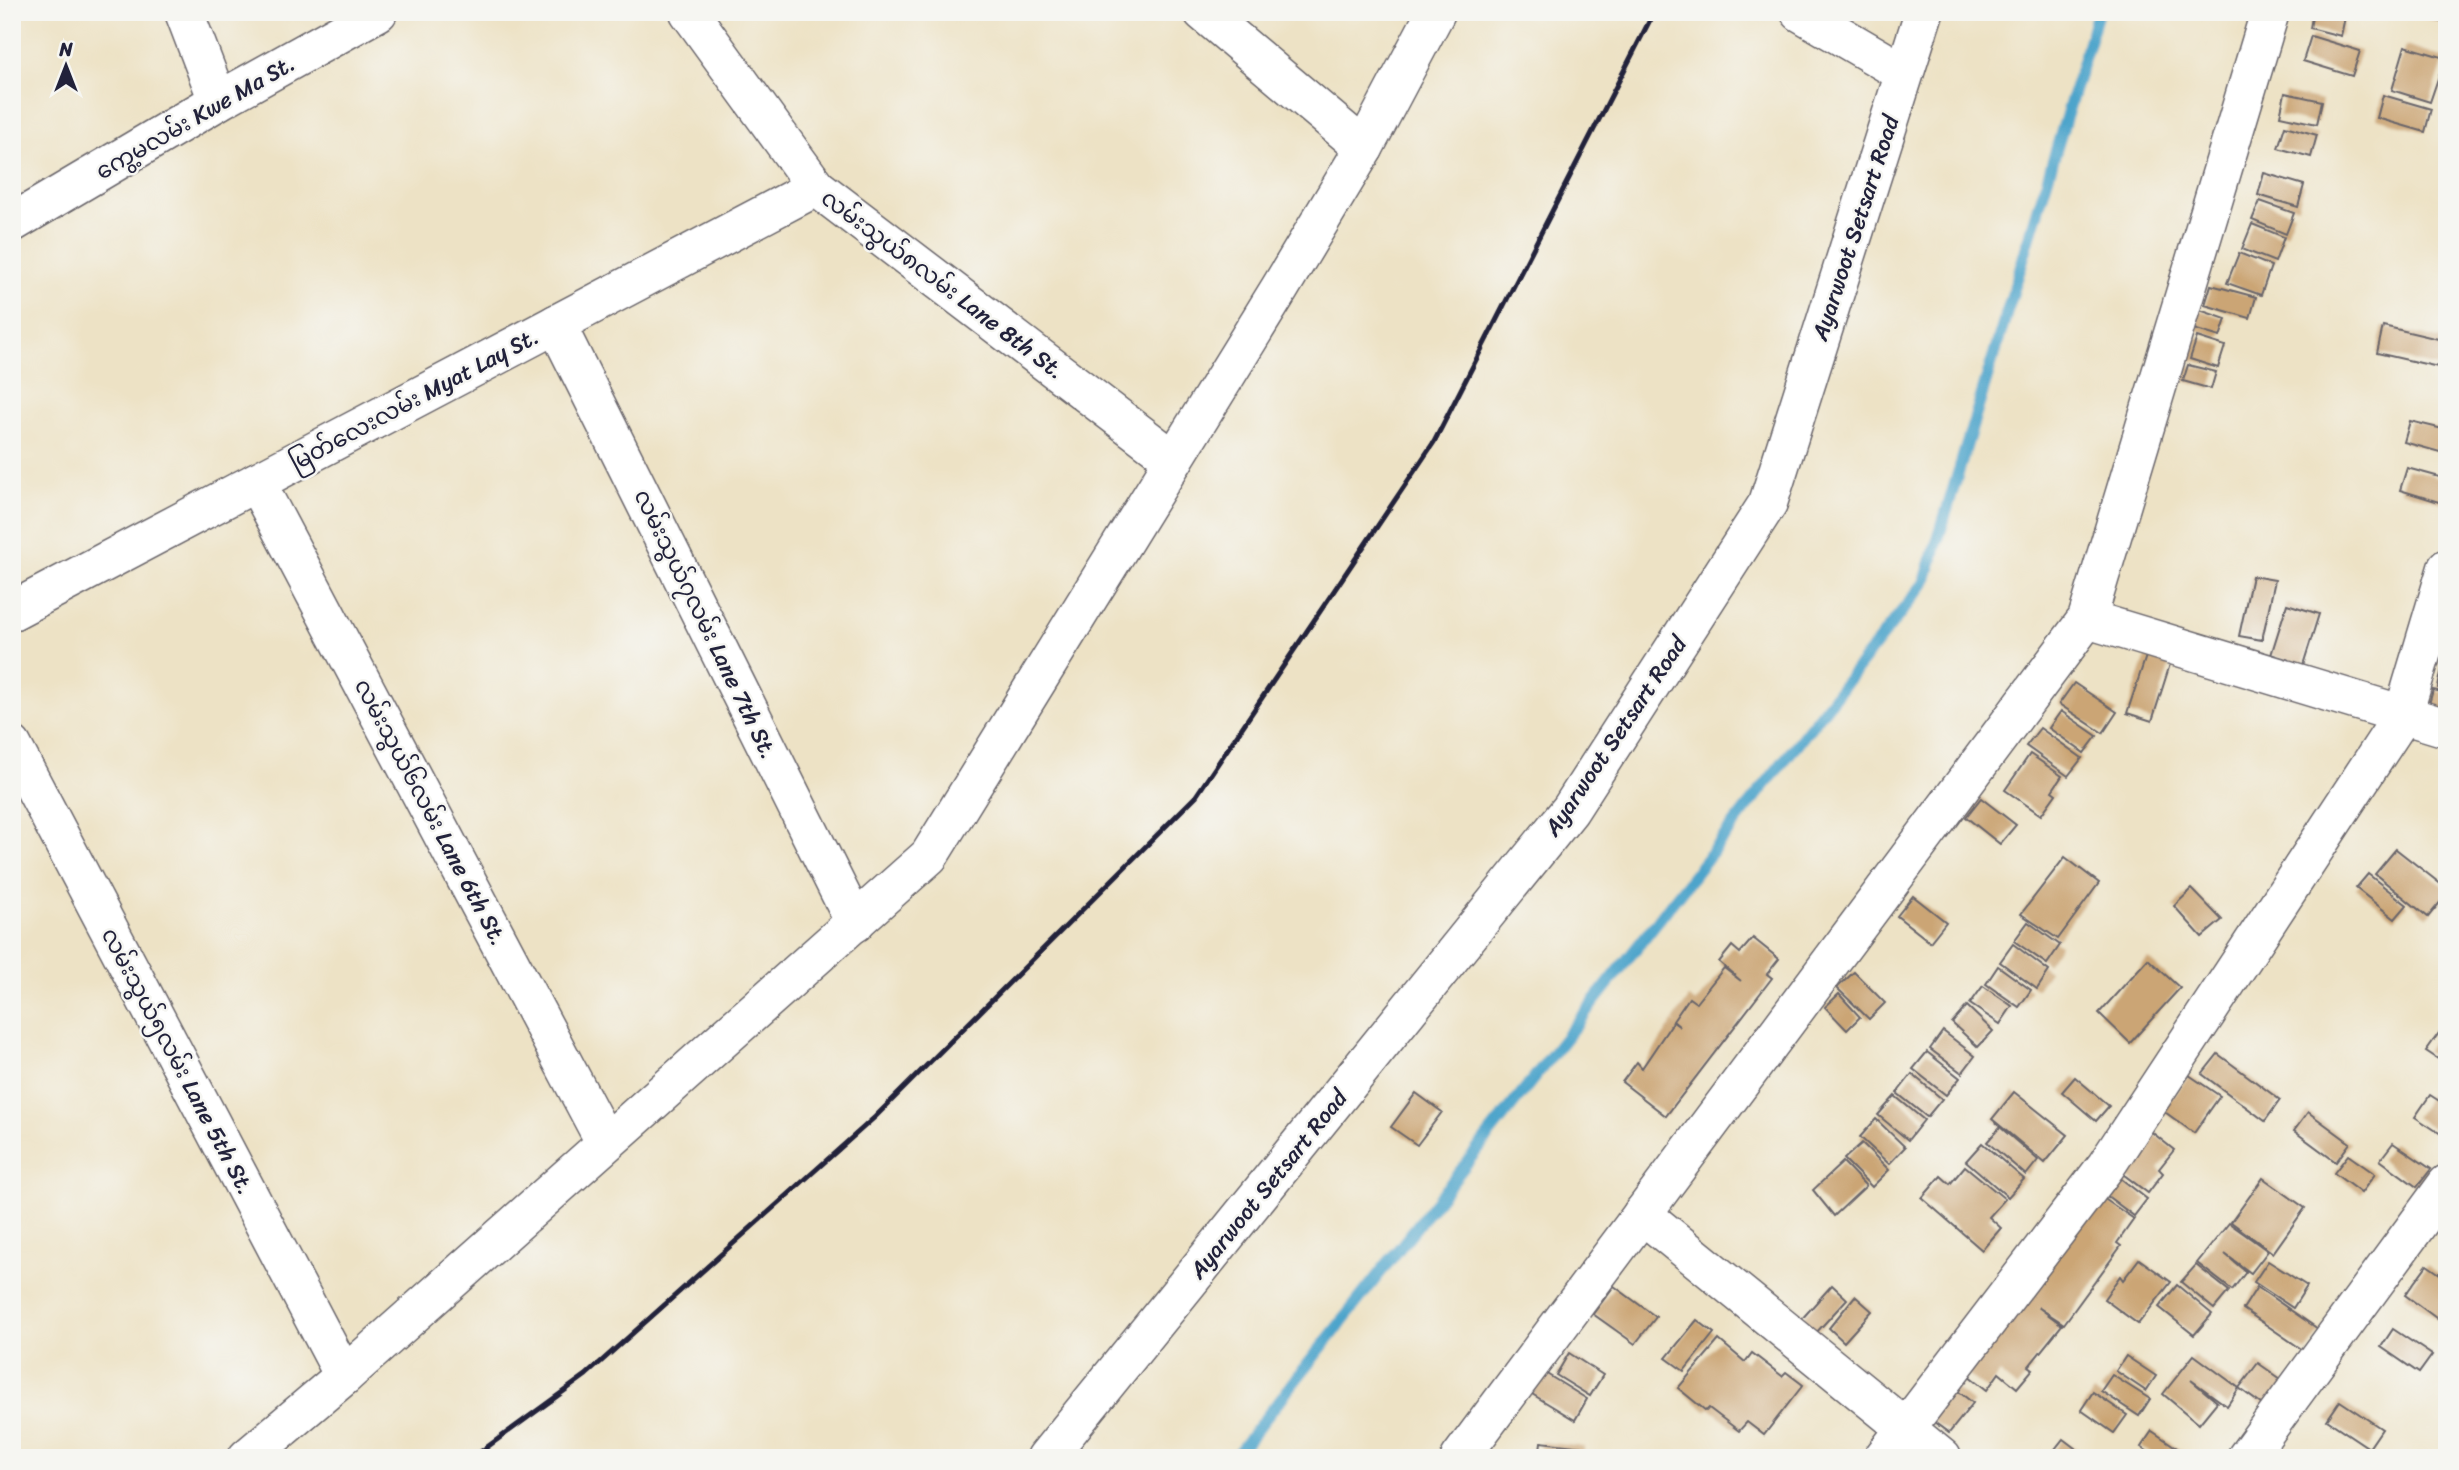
<svg xmlns="http://www.w3.org/2000/svg" width="2459" height="1470" font-family="Sriracha,'Noto Sans Myanmar',sans-serif">
<style>
.lines{fill:none;stroke-linecap:round;stroke-linejoin:round}
.stream{stroke:#4ea4cb;stroke-width:12}
.building{fill:#cba575}
.street-casing{stroke:#69656b;stroke-width:41}
.secondary-casing{stroke:#69656b;stroke-width:41}
.street{stroke:#fff;stroke-width:38}
.secondary{stroke:#fff;stroke-width:38}
.rail{stroke:#22223b;stroke-width:5}
.labels{text-anchor:middle;stroke-width:5;stroke-linejoin:round;paint-order:stroke}
.street-label{font-size:23px;fill:#22223b;stroke:#f6f6f2}
</style>
<rect width="100%" height="100%" fill="#f6f6f2"/>
<filter id="ink" filterUnits="userSpaceOnUse"><feTurbulence type="fractalNoise" baseFrequency=".0143" numOctaves="2"/><feDisplacementMap in="SourceGraphic" scale="14" xChannelSelector="R" yChannelSelector="G"/><feConvolveMatrix kernelMatrix="1 2 1 2 8 2 1 2 1" color-interpolation-filters="sRGB"/></filter>
<filter id="wash" filterUnits="userSpaceOnUse"><feTurbulence type="fractalNoise" baseFrequency=".00686" numOctaves="4" result="noise"/><feDisplacementMap in="SourceGraphic" scale="28" xChannelSelector="R" yChannelSelector="G"/><feGaussianBlur stdDeviation="1.57" result="paint"/><feColorMatrix in="noise" values="0 0 0 0 0 0 0 0 0 0 0 0 0 0 0 0 0 1.4 0 .05"/><feComposite in="paint" operator="in"/></filter>
<g filter="url(#wash)">
<rect width="100%" height="100%" fill="#ede2c5"/>
<g class="lines">
<polyline class="stream" points="1234,1458 1925,582 2098,12"/>
</g>
<g id="blocks">
<g class="building">
<polygon points="2313,12 2346,12 2341,36 2310,28"/>
<polygon points="2426,12 2447,12 2447,23 2425,18"/>
<polygon points="2311,36 2360,51 2352,76 2303,61"/>
<polygon points="2405,46 2445,58 2430,102 2392,90"/>
<polygon points="2285,93 2322,101 2317,124 2280,116"/>
<polygon points="2383,95 2431,109 2425,132 2377,118"/>
<polygon points="2285,126 2317,135 2311,157 2278,148"/>
<polygon points="2264,173 2304,185 2298,207 2258,195"/>
<polygon points="2260,201 2294,213 2286,234 2252,220"/>
<polygon points="2252,224 2284,237 2275,262 2242,249"/>
<polygon points="2239,253 2271,266 2261,295 2227,283"/>
<polygon points="2211,285 2256,297 2250,318 2205,305"/>
<polygon points="2194,308 2226,319 2220,337 2187,327"/>
<polygon points="2383,326 2447,341 2447,369 2377,353"/>
<polygon points="2197,337 2225,346 2218,368 2190,359"/>
<polygon points="2188,365 2216,372 2211,389 2183,381"/>
<polygon points="2410,421 2447,430 2447,454 2404,442"/>
<polygon points="2407,468 2447,479 2442,503 2400,490"/>
<polygon points="2252,576 2275,580 2262,640 2239,636"/>
<polygon points="2287,604 2319,614 2303,665 2271,655"/>
<polygon points="2148,650 2172,658 2152,721 2127,713"/>
<polygon points="2442,668 2447,669 2447,689 2438,688"/>
<polygon points="2074,683 2117,712 2103,733 2059,704"/>
<polygon points="2433,690 2447,693 2447,720 2426,715"/>
<polygon points="2061,711 2097,736 2084,753 2049,728"/>
<polygon points="2040,728 2082,758 2068,776 2026,746"/>
<polygon points="2030,754 2062,776 2052,791 2056,794 2041,815 2005,790"/>
<polygon points="1981,798 2016,825 2000,844 1966,817"/>
<polygon points="2396,849 2447,889 2447,894 2428,917 2375,874"/>
<polygon points="2065,857 2099,883 2058,939 2021,914"/>
<polygon points="2368,874 2407,905 2395,919 2356,888"/>
<polygon points="2192,889 2222,920 2202,937 2174,906"/>
<polygon points="1913,896 1946,922 1930,942 1897,916"/>
<polygon points="2028,922 2060,945 2047,964 2014,941"/>
<polygon points="1753,938 1779,959 1767,974 1772,978 1666,1116 1622,1082 1637,1062 1642,1068 1673,1022 1680,1027 1673,1021 1689,998 1696,1003 1724,968 1741,981 1719,962 1732,946 1740,953"/>
<polygon points="2013,944 2049,971 2037,989 2000,962"/>
<polygon points="2148,959 2180,988 2130,1043 2099,1013"/>
<polygon points="1998,966 2031,990 2019,1007 1986,984"/>
<polygon points="1854,972 1885,1003 1869,1019 1837,988"/>
<polygon points="1983,986 2012,1006 2000,1024 1970,1004"/>
<polygon points="1839,994 1860,1017 1847,1030 1825,1007"/>
<polygon points="1967,1006 1993,1031 1978,1047 1952,1023"/>
<polygon points="2441,1030 2447,1034 2447,1065 2426,1051"/>
<polygon points="1943,1031 1975,1056 1962,1073 1930,1049"/>
<polygon points="1927,1052 1960,1078 1946,1095 1913,1069"/>
<polygon points="2218,1054 2280,1100 2265,1121 2202,1074"/>
<polygon points="1912,1074 1942,1099 1927,1117 1897,1093"/>
<polygon points="2189,1075 2220,1096 2194,1133 2158,1107 2176,1094"/>
<polygon points="2075,1077 2109,1106 2096,1121 2062,1092"/>
<polygon points="2014,1092 2068,1135 2045,1163 1992,1119"/>
<polygon points="1416,1093 1442,1112 1417,1145 1391,1127"/>
<polygon points="2430,1095 2447,1106 2447,1138 2415,1117"/>
<polygon points="1895,1096 1924,1120 1908,1140 1878,1115"/>
<polygon points="2308,1112 2350,1143 2336,1162 2294,1131"/>
<polygon points="1876,1119 1905,1147 1889,1164 1860,1137"/>
<polygon points="2000,1127 2038,1160 2026,1175 1987,1142"/>
<polygon points="2148,1129 2174,1150 2159,1169 2163,1173 2148,1193 2115,1168"/>
<polygon points="1862,1143 1889,1170 1872,1187 1844,1159"/>
<polygon points="1982,1143 2024,1179 2008,1197 1966,1161"/>
<polygon points="2393,1143 2431,1169 2417,1187 2380,1160"/>
<polygon points="2348,1155 2375,1174 2361,1193 2334,1173"/>
<polygon points="1843,1162 1866,1186 1834,1216 1813,1190"/>
<polygon points="1965,1166 2005,1199 1989,1217 2001,1228 1982,1250 1922,1198 1941,1176 1950,1184"/>
<polygon points="2115,1174 2147,1199 2134,1216 2102,1192"/>
<polygon points="2263,1178 2305,1208 2273,1253 2231,1222"/>
<polygon points="2100,1196 2134,1219 2117,1243 2121,1246 2064,1324 2038,1307 2062,1325 2029,1366 2033,1369 2017,1388 1999,1373 1987,1390 1959,1368"/>
<polygon points="2229,1223 2268,1251 2251,1273 2225,1254 2246,1272 2232,1290 2197,1263"/>
<polygon points="2139,1259 2171,1282 2138,1324 2104,1299 2120,1276 2123,1280"/>
<polygon points="2268,1261 2307,1286 2293,1308 2254,1282"/>
<polygon points="2196,1265 2229,1291 2214,1309 2181,1282"/>
<polygon points="2427,1265 2447,1279 2447,1326 2405,1295"/>
<polygon points="1832,1285 1847,1299 1815,1334 1800,1321"/>
<polygon points="2177,1285 2212,1314 2194,1335 2159,1307"/>
<polygon points="1614,1286 1656,1317 1635,1344 1593,1314"/>
<polygon points="2257,1287 2321,1331 2306,1352 2243,1309"/>
<polygon points="1855,1296 1872,1311 1844,1342 1829,1328"/>
<polygon points="1697,1320 1714,1333 1684,1371 1666,1358"/>
<polygon points="2393,1329 2432,1355 2419,1373 2381,1347"/>
<polygon points="1719,1340 1745,1362 1752,1353 1782,1376 1786,1372 1803,1385 1764,1435 1747,1422 1739,1431 1709,1408 1706,1411 1678,1388"/>
<polygon points="1569,1353 1603,1375 1590,1396 1556,1375"/>
<polygon points="2194,1355 2239,1388 2227,1406 2191,1380 2217,1402 2199,1424 2163,1394"/>
<polygon points="2126,1356 2156,1376 2146,1391 2116,1371"/>
<polygon points="2258,1363 2291,1386 2272,1412 2239,1388"/>
<polygon points="1545,1373 1587,1399 1575,1420 1532,1394"/>
<polygon points="2112,1375 2150,1399 2139,1416 2101,1391"/>
<polygon points="1950,1385 1973,1403 1949,1433 1926,1416"/>
<polygon points="2093,1392 2127,1415 2114,1433 2081,1410"/>
<polygon points="2340,1401 2382,1429 2369,1448 2327,1420"/>
<polygon points="2152,1431 2183,1452 2179,1458 2157,1458 2141,1447"/>
<polygon points="2063,1439 2088,1458 2048,1458"/>
<polygon points="1541,1442 1584,1447 1582,1458 1539,1458"/>
</g>
</g>
</g>
<g filter="url(#ink)">
<use href="#blocks" fill-opacity="0" stroke="#69656b" stroke-width="2"/>
<g class="lines">
<defs>
<g id="street">
<polyline points="184,12 218,101"/>
<polyline points="689,12 816,187 1174,460"/>
<polyline points="1203,12 1364,148"/>
<polyline points="1800,12 1904,73"/>
<polyline points="12,223 218,101 378,12"/>
<polyline points="556,324 855,923"/>
<polyline points="256,482 605,1142"/>
<polyline points="12,611 816,187"/>
<polyline points="2087,619 2447,728"/>
<polyline points="12,745 344,1376"/>
<polyline points="1642,1214 1942,1458"/>
<polyline points="247,1458 344,1376 929,856 1280,288 1364,148 1436,12"/>
<polyline points="1460,1458 2087,619 2270,12"/>
<polyline points="1883,1458 2106,1166 2403,715 2447,568"/>
<polyline points="2246,1458 2447,1184"/>
</g>
<polyline id="secondary" points="1046,1458 1570,810 1768,503 1924,12"/>
</defs>
<use href="#street" class="street-casing"/>
<use href="#secondary" class="secondary-casing"/>
<use href="#street" class="street"/>
<use href="#secondary" class="secondary"/>
<polyline class="rail" points="472,1458 586,1375 875,1117 1196,796 1434,442 1654,12"/>
</g>
</g>
<g class="labels">
<g class="street-label">
<text transform="translate(195 117) rotate(-30)" y="8">ကွေ့မလမ်း Kwe Ma St.</text>
<text transform="translate(1855 228) rotate(-72)" y="8">Ayarwoot Setsart Road</text>
<text transform="translate(943 284) rotate(37)" y="8">လမ်းသွယ်၈လမ်း Lane 8th St.</text>
<text transform="translate(414 399) rotate(-28)" y="8">မြတ်လေးလမ်း Myat Lay St.</text>
<text transform="translate(706 624) rotate(64)" y="8">လမ်းသွယ်၇လမ်း Lane 7th St.</text>
<text transform="translate(1615 736) rotate(-56)" y="8">Ayarwoot Setsart Road</text>
<text transform="translate(431 812) rotate(62)" y="8">လမ်းသွယ်၆လမ်း Lane 6th St.</text>
<text transform="translate(178 1061) rotate(62)" y="8">လမ်းသွယ်၅လမ်း Lane 5th St.</text>
<text transform="translate(1268 1184) rotate(-51)" y="8">Ayarwoot Setsart Road</text>
</g>
</g>
<rect width="2459" height="1470" fill="none" stroke="#f6f6f2" stroke-width="42"/>
<g transform="translate(66 66)" stroke="#f6f6f2" stroke-width="5" paint-order="stroke">
<path d="M0-5L12 26L0 18L-12 26Z" fill="#22223b"/>
<text y="-10" font-size="19" font-weight="bold" text-anchor="middle" fill="#22223b">N</text>
</g>
</svg>
